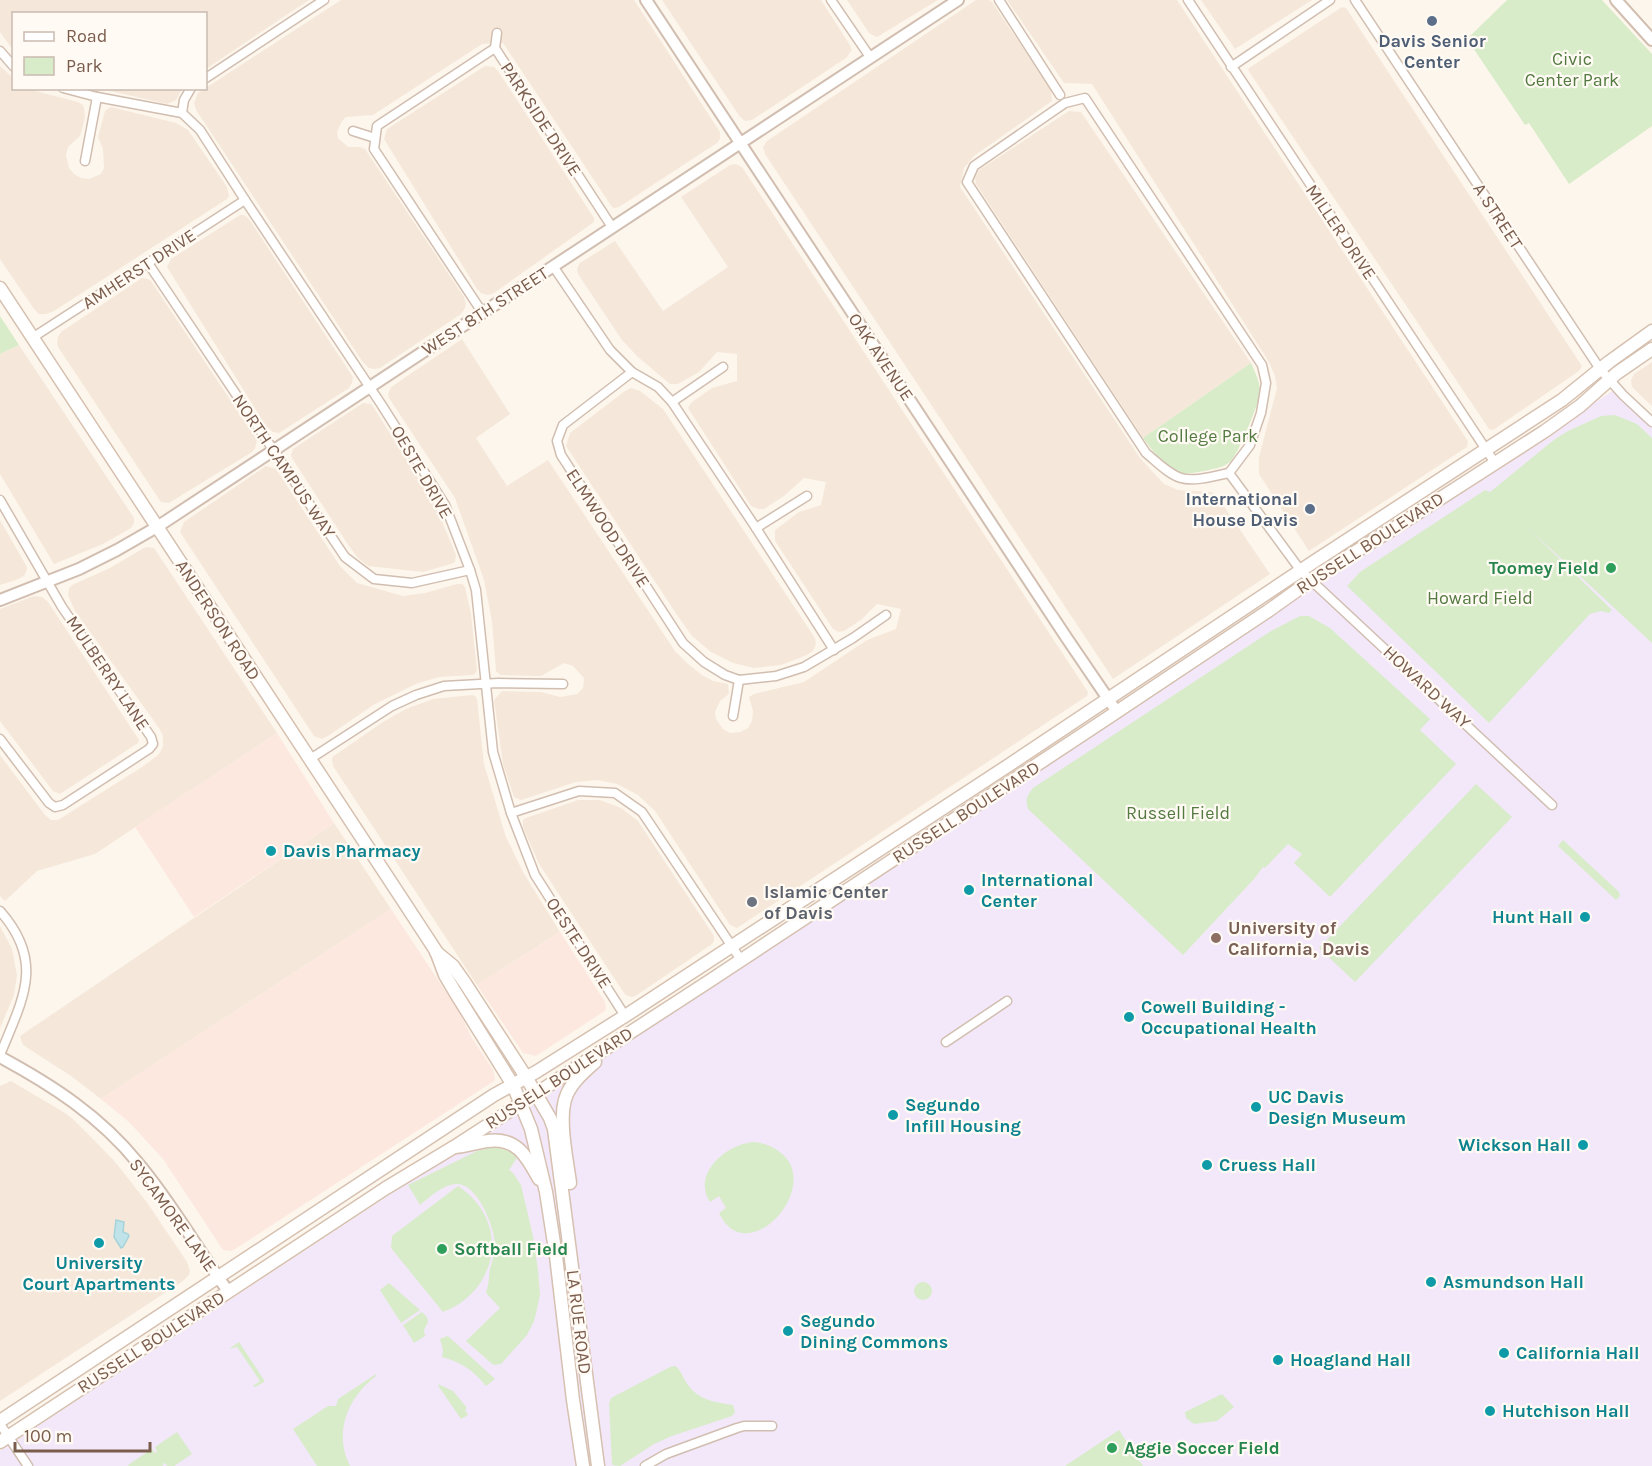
<svg xmlns="http://www.w3.org/2000/svg" width="1652" height="1466" font-family="Karla,sans-serif">
<style>
.residential{fill:#f5e8da}
.commercial{fill:#fde8e0}
.education{fill:#f3e8fa}
.green{fill:#d8ecc9}
.water{fill:#bfe3e8;stroke:#a5d3da;stroke-width:1.5}
.lines{fill:none;stroke-linecap:round;stroke-linejoin:round}
.minor-casing{stroke:#d1beb0;stroke-width:11}
.tertiary-casing{stroke:#d1beb0;stroke-width:14}
.secondary-casing{stroke:#d6c0b0;stroke-width:15}
.minor{stroke:#fff;stroke-width:8}
.tertiary{stroke:#fff;stroke-width:10}
.secondary{stroke:#fff;stroke-width:12}
.service-dot{fill:#5c6f8a;stroke:#fffaf3;stroke-width:2}
.leisure-dot{fill:#2e9e5b;stroke:#fffaf3;stroke-width:2}
.culture-dot{fill:#0f9aa8;stroke:#fffaf3;stroke-width:2}
.worship-dot{fill:#6b7280;stroke:#fffaf3;stroke-width:2}
.education-dot{fill:#8d6e63;stroke:#fffaf3;stroke-width:2}
.labels{text-anchor:middle;stroke-width:4.5;stroke-linejoin:round;paint-order:stroke}
.service-label{font-size:18px;font-weight:bold;fill:#4e5e75;stroke:#fffaf3}
.park-label{font-size:18px;fill:#537a41;stroke:#fffaf3}
.street-label{font-size:18px;fill:#7a5c4d;stroke:#fffaf3}
.leisure-label{font-size:18px;font-weight:bold;fill:#27864d;stroke:#fffaf3;text-anchor:start}
.culture-label{font-size:18px;font-weight:bold;fill:#0d838f;stroke:#fffaf3;text-anchor:start}
.worship-label{font-size:18px;font-weight:bold;fill:#5b616d;stroke:#fffaf3;text-anchor:start}
.education-label{font-size:18px;font-weight:bold;fill:#785e54;stroke:#fffaf3;text-anchor:start}
</style>
<rect width="100%" height="100%" fill="#fdf6ec"/>
<g class="residential">
<polygon points="0,0 309,0 206,69 206,14 14,14 13,50 0,32"/>
<polygon points="341,0 634,0 720,132 720,139 717,143 619,207 615,208 612,207 503,43 482,44 373,115 346,117 342,121 337,132 338,138 348,147 360,147 365,149 464,297 466,304 465,308 461,314 380,368 375,369 369,368 362,361 196,110 194,103 198,93"/>
<polygon points="662,0 821,0 850,45 852,50 846,58 752,120 745,121 740,117"/>
<polygon points="847,0 938,0 877,37 869,33"/>
<polygon points="976,0 989,0 992,2 1051,90 1052,101 974,156 964,168 960,187 1140,458 1164,484 1178,490 1212,492 1217,496 1270,574 1113,679 765,154 763,147 767,141"/>
<polygon points="1007,0 1177,0 1468,441 1467,447 1309,551 1259,474 1259,457 1277,388 1275,376 1269,362 1092,84 1064,83"/>
<polygon points="1201,0 1312,0 1235,49"/>
<polygon points="1342,7 1346,8 1582,366 1579,371 1493,430 1489,429 1248,70 1249,68"/>
<polygon points="0,66 13,78 14,88 28,89 78,102 83,105 84,108 85,117 82,130 80,136 68,147 66,155 69,168 74,174 81,178 89,179 101,174 104,168 103,149 98,137 105,111 111,107 176,123 188,130 227,187 229,196 227,199 54,311 46,314 39,314 34,309 0,259"/>
<polygon points="485,66 494,67 498,71 594,218 594,222 494,293 487,295 481,293 477,289 384,139 387,129"/>
<polygon points="102,89 182,88 182,89 176,100 167,104"/>
<polygon points="1069,111 1081,112 1251,363 1143,438 976,184 975,178 979,170"/>
<polygon points="736,164 742,167 1088,692 1087,696 737,928 730,925 655,811 638,795 617,784 598,780 576,782 521,800 514,797 503,764 494,700 502,691 541,692 560,697 577,694 583,688 584,678 573,666 564,663 541,676 500,675 496,671 492,621 484,580 455,498 389,398 388,394 391,387 462,339 510,414 476,438 507,486 548,460 675,651 688,664 702,675 713,681 728,684 729,694 720,701 715,712 716,719 723,729 730,733 740,732 748,728 752,721 753,711 749,697 754,694 804,682 867,640 896,629 901,609 877,604 861,620 844,631 839,632 833,629 775,541 775,530 799,512 821,505 826,482 804,478 784,496 764,509 758,509 751,506 688,408 692,402 712,388 737,381 737,354 717,352 699,372 678,384 670,384 638,357 622,340 578,274 577,268 580,263 615,241 663,311 728,267 681,197 730,165"/>
<polygon points="240,215 244,215 249,219 353,377 352,383 349,388 279,433 273,432 266,426 167,267 171,259"/>
<polygon points="142,278 148,279 151,281 257,440 255,449 252,452 169,503 161,502 58,347 57,342 58,337 61,332"/>
<polygon points="19,345 134,518 134,523 131,528 103,544 54,564 0,474 0,354"/>
<polygon points="1652,362 1652,406 1632,387 1631,380 1634,374"/>
<polygon points="631,388 640,391 663,409 815,638 816,644 813,651 805,656 781,665 754,668 733,663 711,652 692,636 677,615 566,446 570,433 625,391"/>
<polygon points="363,403 371,404 374,408 428,494 438,512 456,555 455,562 451,564 423,572 368,566 358,558 347,543 292,458 291,455 293,449"/>
<polygon points="266,466 276,469 340,566 357,583 403,596 425,593 457,584 462,584 465,587 471,614 477,670 475,674 472,675 440,677 418,683 375,704 328,736 322,739 314,736 180,532 184,522"/>
<polygon points="0,520 27,567 27,570 24,576 16,580 0,585"/>
<polygon points="148,547 154,548 277,733 95,854 37,871 5,901 0,896 0,755 45,815 51,820 58,820 142,767 157,756 161,751 163,745 163,736 159,728 75,611 68,595 69,588 72,585 108,569 144,548"/>
<polygon points="34,596 42,597 48,602 139,740 138,743 60,794 53,791 0,721 0,609"/>
<polygon points="472,695 475,696 477,699 484,764 506,837 523,872 560,932 477,985 333,766 332,759 333,756 338,753 383,722 406,709 433,699"/>
<polygon points="578,800 600,800 621,808 638,821 714,936 714,941 712,944 637,995 632,997 626,995 622,990 539,864 523,827 523,820 526,818"/>
<polygon points="334,823 391,909 101,1099 71,1076 23,1045 20,1036"/>
<polygon points="0,926 12,949 17,975 14,995 0,1028"/>
<polygon points="11,1081 65,1113 75,1121 93,1139 116,1163 148,1204 187,1262 190,1271 189,1275 183,1281 0,1401 0,1086"/>
</g>
<g class="commercial">
<polygon points="277,733 334,823 194,917 135,827"/>
<polygon points="391,909 458,1010 472,1038 493,1070 495,1078 494,1081 232,1251 223,1250 163,1159 129,1122 101,1099"/>
<polygon points="560,932 605,1002 606,1010 536,1056 523,1053 477,985"/>
</g>
<polygon class="education" points="1614,390 1652,425 1652,1466 0,1466 0,1451"/>
<g class="green">
<polygon points="1507,0 1602,0 1652,54 1652,126 1569,184 1529,123 1525,125 1467,39"/>
<polygon points="0,316 19,345 0,354"/>
<path d="M1251 363C1255 372 1261 384 1260 394 1258 405 1238 455 1230 462 1222 468 1213 469 1204 471 1194 473 1185 475 1176 471 1163 464 1151 449 1143 438Z"/>
<polygon points="1615,415 1637,424 1652,438 1652,643 1527,527 1612,610 1609,613 1601,611 1590,614 1489,723 1347,586 1360,572 1485,490 1490,492 1555,439 1568,431 1601,416"/>
<path d="M1300 616H1309L1330 628 1430 719 1420 730 1456 764 1330 897 1294 863 1302 854 1288 844 1265 868 1263 867 1254 879 1183 955 1028 809C1025 800 1027 795 1033 788L1271 631Z"/>
<polygon points="1476,784 1512,817 1355,982 1319,948"/>
<polygon points="1563,840 1619,892 1620,896 1616,900 1558,846"/>
<path d="M755 1142C764 1143 774 1147 781 1153 820 1184 759 1258 727 1225 724 1222 721 1217 719 1213L726 1208 719 1196 710 1202C691 1173 728 1143 755 1142Z"/>
<path d="M493 1147C502 1147 513 1150 517 1158L509 1170 513 1173 521 1185 533 1236 538 1270 540 1295 537 1309 534 1321 527 1335 501 1364 494 1365 491 1363 466 1341 500 1308 486 1293C488 1286 489 1281 489 1275 490 1265 495 1256 495 1247 496 1229 477 1182 456 1184 442 1185 430 1197 420 1205L408 1185 477 1151Z"/>
<path d="M458 1186C510 1220 500 1290 443 1312L391 1248 392 1236Z"/>
<circle cx="923" cy="1291" r="9"/>
<polygon points="389,1283 420,1310 401,1323 380,1290"/>
<polygon points="422,1312 427,1317 428,1322 424,1330 425,1336 414,1343 403,1325"/>
<path d="M447 1336 449 1337 495 1379 486 1386C473 1370 461 1362 442 1357L443 1350 440 1339Z"/>
<polygon points="239,1342 264,1380 264,1382 255,1387 253,1386 260,1381 237,1347 229,1349"/>
<path d="M675 1366C681 1370 682 1376 686 1382 697 1400 714 1402 733 1405L735 1412 732 1416 672 1436 654 1444 620 1466 612 1465 609 1404 611 1398 670 1367Z"/>
<path d="M376 1374V1376C348 1397 333 1432 350 1466H317L293 1429 328 1406H336L338 1399Z"/>
<polygon points="438,1384 453,1391 467,1408 465,1410 468,1415 461,1419 439,1387"/>
<polygon points="1222,1394 1234,1407 1217,1421 1194,1424 1186,1418 1185,1412"/>
<polygon points="1119,1430 1143,1466 1065,1466"/>
<polygon points="177,1432 192,1454 174,1466 167,1466 165,1463 163,1464 163,1466 129,1466 128,1465 152,1449 155,1453 157,1452 155,1447"/>
</g>
<polygon class="water" points="116,1220 124,1222 123,1232 128,1234 129,1236 123,1247 121,1248 114,1237"/>
<g class="lines">
<defs>
<g id="minor">
<polyline points="831,0 870,57"/>
<polyline points="999,0 1060,95"/>
<polyline points="1188,0 1495,463"/>
<polyline points="1355,0 1600,369 1623,395 1652,422"/>
<polyline points="495,48 497,33"/>
<polyline points="0,51 14,67"/>
<polyline points="1231,67 1330,0"/>
<polyline points="206,78 324,0"/>
<polyline points="63,88 97,97 182,113 200,130 245,200 381,404 445,505 470,570 476,590 493,752 511,813 535,875 625,1016"/>
<polyline points="182,113 184,100 191,88"/>
<polyline points="353,131 375,138"/>
<polyline points="85,161 97,97"/>
<polyline points="148,263 345,557 374,579 412,583 470,570"/>
<polyline points="553,266 610,350 632,372 658,387 672,402 756,528 834,650"/>
<polyline points="482,312 374,149 377,126 495,48 612,227"/>
<polyline points="32,338 245,200"/>
<polyline points="632,372 563,425 557,441 561,455 683,643 704,662 725,675 739,680 776,676 804,667 853,638 886,615"/>
<polyline points="672,402 723,367"/>
<path d="M1229 473C1215 476 1194 482 1181 478 1168 474 1157 462 1146 453L967 182 974 166 1065 103 1085 98 1262 365 1266 383 1261 413 1250 445 1229 473 1301 571 1552 805"/>
<polyline points="0,500 62,607 151,737 153,744 149,749 63,805 55,807 49,803 0,739"/>
<polyline points="756,528 807,496"/>
<polyline points="733,716 739,680"/>
<polyline points="310,759 392,706 416,695 444,686 498,683 563,684"/>
<polyline points="511,813 579,791 615,793 642,812 741,960"/>
<path d="M0 911C46 963 22 1000 0 1055"/>
<polyline points="946,1042 1007,1001"/>
<polyline points="0,1424 28,1466"/>
<polyline points="645,1466 666,1454 737,1428 744,1426 772,1426"/>
</g>
<g id="tertiary">
<polyline points="646,0 1066,637 1117,712"/>
<polyline points="1616,0 1652,40"/>
<polyline points="0,600 79,569 117,550 157,527 958,0"/>
<path d="M0 1057C52 1085 100 1116 138 1163 172 1203 197 1249 228 1291"/>
</g>
<g id="secondary">
<polyline points="0,288 400,896 436,951 445,975 455,992 513,1085 531,1129 546,1192 556,1256 573,1400 583,1466"/>
<polyline points="436,952 453,966 465,983 526,1077 550,1118 554,1129 598,1466"/>
<path d="M455 1147C467 1146 477 1142 488 1141 517 1137 527 1157 539 1179"/>
<path d="M570 1183C567 1159 557 1116 567 1094 573 1081 585 1071 595 1062"/>
<polyline points="0,1421 494,1095 536,1072 625,1016 1006,767 1315,561 1562,400 1609,362 1652,331"/>
<polyline points="0,1442 386,1188 454,1147 711,980 1106,719 1268,611 1324,571 1396,527 1545,431 1580,406 1617,373 1652,349"/>
</g>
</defs>
<use href="#minor" class="minor-casing"/>
<use href="#tertiary" class="tertiary-casing"/>
<use href="#secondary" class="secondary-casing"/>
<use href="#minor" class="minor"/>
<use href="#tertiary" class="tertiary"/>
<use href="#secondary" class="secondary"/>
</g>
<g class="service-dot">
<circle cx="1432" cy="21" r="6"/>
<circle cx="1310" cy="509" r="6"/>
</g>
<g class="leisure-dot">
<circle cx="1611" cy="568" r="6"/>
<circle cx="442" cy="1249" r="6"/>
<circle cx="1112" cy="1448" r="6"/>
</g>
<g class="culture-dot">
<circle cx="271" cy="851" r="6"/>
<circle cx="969" cy="890" r="6"/>
<circle cx="1585" cy="917" r="6"/>
<circle cx="1129" cy="1017" r="6"/>
<circle cx="1256" cy="1107" r="6"/>
<circle cx="893" cy="1115" r="6"/>
<circle cx="1583" cy="1145" r="6"/>
<circle cx="1207" cy="1165" r="6"/>
<circle cx="99" cy="1243" r="6"/>
<circle cx="1431" cy="1282" r="6"/>
<circle cx="788" cy="1331" r="6"/>
<circle cx="1504" cy="1353" r="6"/>
<circle cx="1278" cy="1360" r="6"/>
<circle cx="1490" cy="1411" r="6"/>
</g>
<circle class="worship-dot" cx="752" cy="902" r="6"/>
<circle class="education-dot" cx="1216" cy="938" r="6"/>
<g class="labels">
<g class="service-label">
<text x="1432" y="47">Davis Senior<tspan x="1432" dy="21">Center</tspan></text>
<text x="1298" y="505" text-anchor="end">International<tspan x="1298" dy="21">House Davis</tspan></text>
</g>
<g class="park-label">
<text x="1572" y="65">Civic<tspan x="1572" dy="21">Center Park</tspan></text>
<text x="1208" y="442">College Park</text>
<text x="1480" y="604">Howard Field</text>
<text x="1178" y="819">Russell Field</text>
</g>
<g class="street-label">
<text transform="translate(541 119) rotate(57)" y="6">PARKSIDE DRIVE</text>
<text transform="translate(1498 216) rotate(57)" y="6">A STREET</text>
<text transform="translate(1341 232) rotate(56)" y="6">MILLER DRIVE</text>
<text transform="translate(139 269) rotate(-33)" y="6">AMHERST DRIVE</text>
<text transform="translate(485 311) rotate(-33)" y="6">WEST 8TH STREET</text>
<text transform="translate(881 357) rotate(56)" y="6">OAK AVENUE</text>
<text transform="translate(284 466) rotate(56)" y="6">NORTH CAMPUS WAY</text>
<text transform="translate(422 472) rotate(60)" y="6">OESTE DRIVE</text>
<text transform="translate(608 528) rotate(57)" y="6">ELMWOOD DRIVE</text>
<text transform="translate(1370 543) rotate(-33)" y="6">RUSSELL BOULEVARD</text>
<text transform="translate(218 620) rotate(57)" y="6">ANDERSON ROAD</text>
<text transform="translate(108 673) rotate(56)" y="6">MULBERRY LANE</text>
<text transform="translate(1427 687) rotate(43)" y="6">HOWARD WAY</text>
<text transform="translate(966 812) rotate(-33)" y="6">RUSSELL BOULEVARD</text>
<text transform="translate(579 943) rotate(57)" y="6">OESTE DRIVE</text>
<text transform="translate(559 1078) rotate(-33)" y="6">RUSSELL BOULEVARD</text>
<text transform="translate(173 1215) rotate(54)" y="6">SYCAMORE LANE</text>
<text transform="translate(579 1322) rotate(83)" y="6">LA RUE ROAD</text>
<text transform="translate(151 1342) rotate(-33)" y="6">RUSSELL BOULEVARD</text>
</g>
<g class="leisure-label">
<text x="1599" y="574" text-anchor="end">Toomey Field</text>
<text x="454" y="1255">Softball Field</text>
<text x="1124" y="1454">Aggie Soccer Field</text>
</g>
<g class="culture-label">
<text x="283" y="857">Davis Pharmacy</text>
<text x="981" y="886">International<tspan x="981" dy="21">Center</tspan></text>
<text x="1573" y="923" text-anchor="end">Hunt Hall</text>
<text x="1141" y="1013">Cowell Building -<tspan x="1141" dy="21">Occupational Health</tspan></text>
<text x="1268" y="1103">UC Davis<tspan x="1268" dy="21">Design Museum</tspan></text>
<text x="905" y="1111">Segundo<tspan x="905" dy="21">Infill Housing</tspan></text>
<text x="1571" y="1151" text-anchor="end">Wickson Hall</text>
<text x="1219" y="1171">Cruess Hall</text>
<text x="99" y="1269" text-anchor="middle">University<tspan x="99" dy="21">Court Apartments</tspan></text>
<text x="1443" y="1288">Asmundson Hall</text>
<text x="800" y="1327">Segundo<tspan x="800" dy="21">Dining Commons</tspan></text>
<text x="1516" y="1359">California Hall</text>
<text x="1290" y="1366">Hoagland Hall</text>
<text x="1502" y="1417">Hutchison Hall</text>
</g>
<g class="worship-label">
<text x="764" y="898">Islamic Center<tspan x="764" dy="21">of Davis</tspan></text>
</g>
<g class="education-label">
<text x="1228" y="934">University of<tspan x="1228" dy="21">California, Davis</tspan></text>
</g>
</g>
<rect x="12" y="12" width="195" height="78" fill="#fffaf3" stroke="#cabbb1" stroke-width="1.5"/>
<rect x="24" y="32" width="30" height="9" fill="#ffffff" stroke="#cabbb1" stroke-width="1.5"/>
<text x="66" y="42" font-size="18" fill="#7a5c4d">Road</text>
<rect x="24" y="57" width="30" height="18" fill="#d8ecc9" stroke="#cabbb1" stroke-width="1.5"/>
<text x="66" y="72" font-size="18" fill="#7a5c4d">Park</text>
<path d="M15 1442v9h135v-9" fill="none" stroke="#7a5c4d" stroke-width="3"/>
<text x="24" y="1442" font-size="18" fill="#7a5c4d" stroke="#fffaf3" stroke-width="4.5" paint-order="stroke">100 m</text>
</svg>
